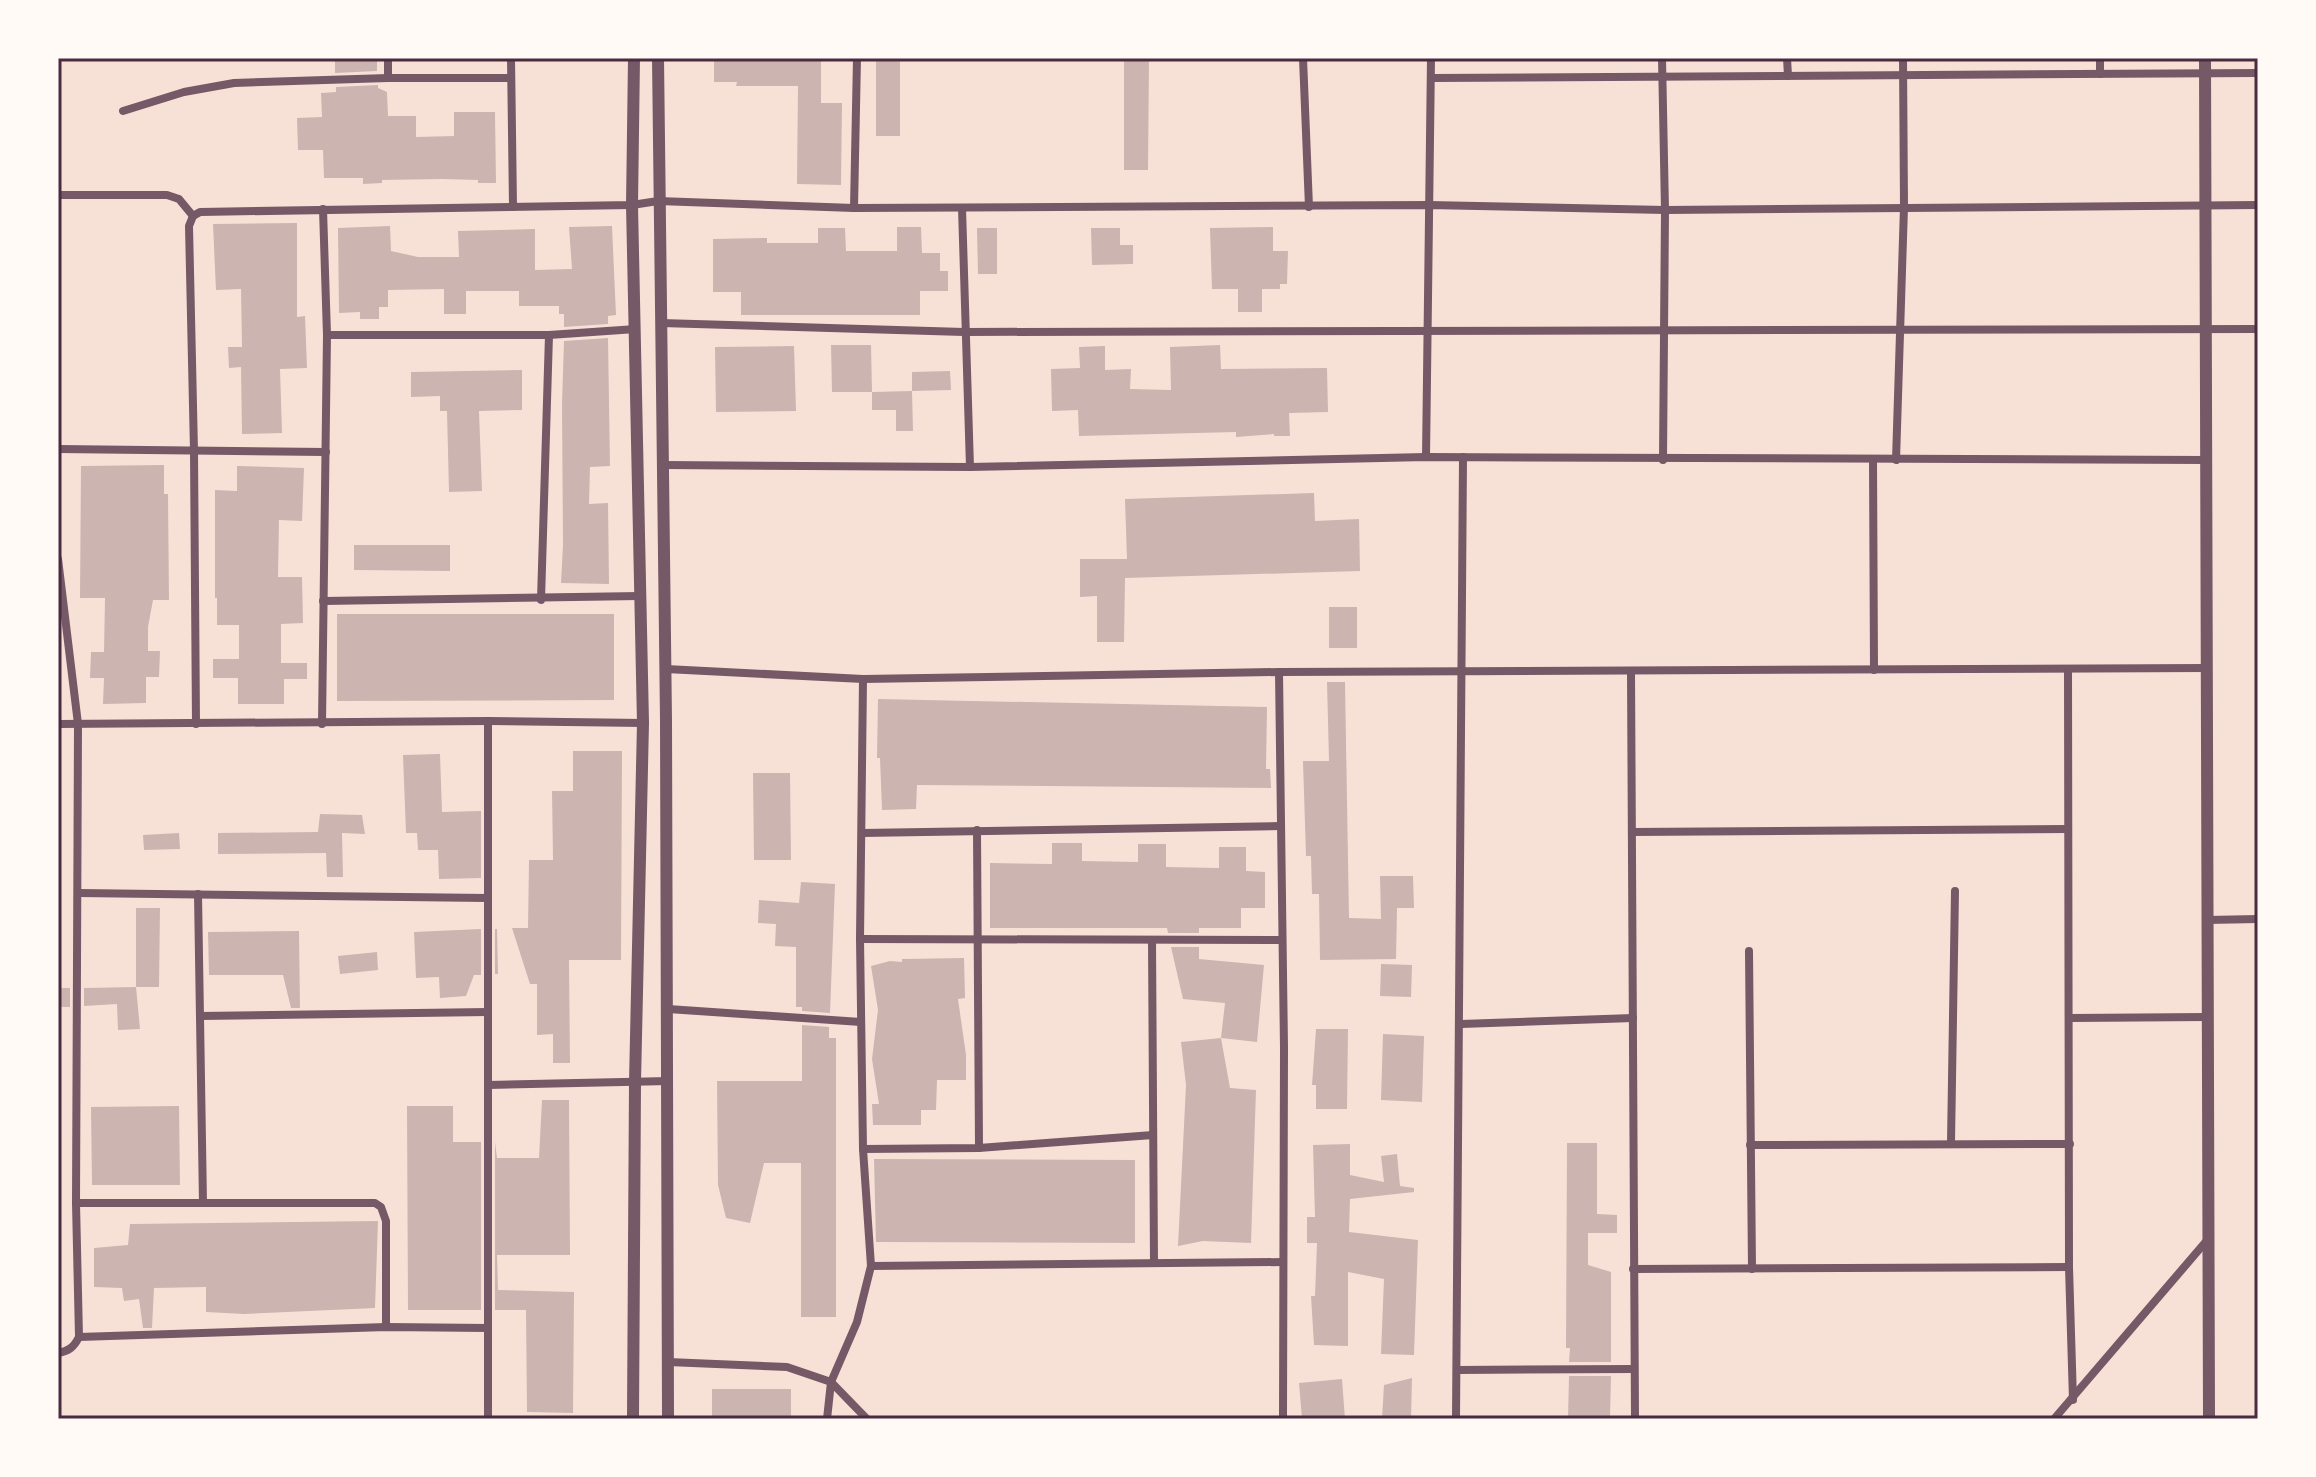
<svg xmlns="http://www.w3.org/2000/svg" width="2316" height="1477" font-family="'Fira Sans Condensed',sans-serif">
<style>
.building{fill:#ccb4b1}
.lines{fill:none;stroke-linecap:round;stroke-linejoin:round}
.minor{stroke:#755966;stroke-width:8}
.tertiary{stroke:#755966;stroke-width:12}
.neatline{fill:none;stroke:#4a2c40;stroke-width:3}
</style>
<rect width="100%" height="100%" fill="#f7e1d7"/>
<g class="building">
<polygon points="335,58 377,58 377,71 335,73"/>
<polygon points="714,58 821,58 821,103 842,103 841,185 797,184 798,86 736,86 737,82 714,82"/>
<rect x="876" y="58" width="24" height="78"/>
<polygon points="1124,58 1149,58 1148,170 1124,170"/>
<polygon points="378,85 378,88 387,92 388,116 416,116 416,137 454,136 454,112 495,112 496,183 478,183 478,180 442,179 382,180 382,183 363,184 363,178 324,178 323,150 298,150 297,118 322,117 321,93 336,92 336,87"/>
<polygon points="297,223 297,317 305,316 307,368 280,369 282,433 242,434 241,367 229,368 228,347 242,347 241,289 216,290 213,224"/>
<polygon points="390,226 391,251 418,257 459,257 458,231 535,229 535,270 572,269 569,227 612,226 616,315 608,316 608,324 564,327 564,314 559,314 559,306 519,306 519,291 466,291 466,314 444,314 444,289 388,290 388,307 379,307 379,319 360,319 360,312 339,313 338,228"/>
<polygon points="897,227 921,227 922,253 940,253 940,271 948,271 948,291 920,291 920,315 741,315 741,292 713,292 713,239 767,238 767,243 818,243 818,228 845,228 846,251 897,251"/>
<polygon points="1273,227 1273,251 1288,251 1287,284 1280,284 1280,289 1262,289 1262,312 1238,312 1238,289 1212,289 1210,228"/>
<polygon points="977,228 997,228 997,274 978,274"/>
<polygon points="1091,228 1120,228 1120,245 1133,245 1133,264 1092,265"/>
<polygon points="608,338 610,466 590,467 589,504 608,503 609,584 561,583 563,545 562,404 564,341"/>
<polygon points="831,345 871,345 872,392 832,392"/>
<polygon points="1220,345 1221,369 1327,368 1328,412 1289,413 1290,436 1274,436 1274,434 1236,437 1236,432 1079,436 1078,410 1052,411 1051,369 1080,368 1079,347 1105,346 1105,370 1131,369 1130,389 1171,390 1170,347"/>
<polygon points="794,346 796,411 716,412 715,347"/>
<polygon points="522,370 522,410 479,411 482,491 449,492 447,411 440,411 440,396 411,397 411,372"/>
<polygon points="950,371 951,390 912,391 912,372"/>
<polygon points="912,391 913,431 896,431 896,410 872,410 872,392"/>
<polygon points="164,465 164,494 168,494 169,600 153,600 148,627 148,651 160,651 159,677 146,677 146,703 103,704 104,678 90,678 91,652 104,652 105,598 80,598 81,466"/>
<polygon points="237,466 304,468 302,521 279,520 278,577 302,577 303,623 281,624 281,663 307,663 307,679 284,679 284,704 238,704 238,678 213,678 213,659 239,659 239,625 217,625 217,598 215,598 215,490 237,491"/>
<polygon points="1314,493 1315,521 1359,519 1360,571 1125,578 1124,642 1097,642 1097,596 1080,597 1080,559 1127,559 1125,499"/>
<polygon points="354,545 450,545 450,571 354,570"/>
<rect x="1329" y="607" width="28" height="41"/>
<polygon points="337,614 614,614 614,700 337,701"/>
<polygon points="1327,682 1345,682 1349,918 1381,919 1380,876 1413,876 1414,908 1397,908 1396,959 1320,960 1319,894 1312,894 1311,856 1306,856 1303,761 1329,761"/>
<polygon points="878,699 1267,707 1266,769 1270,769 1271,788 917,785 916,809 882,810 880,758 877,758"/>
<polygon points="573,751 622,751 621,960 569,960 570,1063 553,1063 553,1034 537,1035 537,984 530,984 512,928 528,928 529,860 553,860 552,791 573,791"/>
<polygon points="440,754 442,812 481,811 481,878 439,879 438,850 418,850 417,833 406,833 403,755"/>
<polygon points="753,773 790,773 791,860 754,860"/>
<polygon points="320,814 362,815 365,834 342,833 343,877 327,877 326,853 218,854 218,833 318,832"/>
<polygon points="179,833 180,849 144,850 143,835"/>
<polygon points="1052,843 1082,843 1082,861 1138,862 1138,844 1166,844 1166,867 1219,868 1219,847 1246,847 1246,871 1265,872 1265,908 1241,908 1241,928 1199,928 1199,933 1168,933 1167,928 990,928 990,863 1052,864"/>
<polygon points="801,882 835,884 830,1013 802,1011 802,1007 796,1007 796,947 775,946 776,924 758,923 759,900 799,903"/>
<polygon points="136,908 160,908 159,987 136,987"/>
<polygon points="481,929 481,975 474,975 466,996 440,998 439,977 416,978 414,932"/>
<polygon points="495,929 497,929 498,974 495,974"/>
<polygon points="299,931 300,1008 291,1008 283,975 209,975 208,932"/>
<polygon points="1171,947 1199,947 1199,959 1264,965 1257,1042 1221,1038 1225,1003 1183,999"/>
<polygon points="377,952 378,970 340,974 338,956"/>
<polygon points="964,958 965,998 958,999 966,1055 966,1080 937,1080 936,1110 921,1110 921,1125 873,1125 872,1104 879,1104 872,1059 878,1010 871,966 890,961 902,962 902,959"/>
<polygon points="1381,964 1412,965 1411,997 1380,996"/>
<polygon points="136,987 140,1029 118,1030 117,1004 84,1006 84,988"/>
<rect x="58" y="988" width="12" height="19"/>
<polygon points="802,1025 829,1027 829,1038 836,1038 836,1317 801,1317 801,1163 764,1163 750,1223 726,1218 718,1185 717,1081 802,1081"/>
<polygon points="1316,1029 1348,1029 1347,1109 1316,1109 1316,1085 1312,1085"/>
<polygon points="1383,1034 1424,1036 1422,1102 1381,1100"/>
<polygon points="1221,1038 1230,1088 1256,1090 1251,1243 1203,1241 1178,1246 1186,1085 1181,1042"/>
<polygon points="542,1100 569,1100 570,1255 497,1255 498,1290 574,1292 573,1413 527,1412 526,1310 495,1310 495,1142 497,1158 539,1158"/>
<polygon points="179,1106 180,1185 92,1185 91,1107"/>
<polygon points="407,1106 453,1106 453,1142 481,1142 481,1310 408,1310"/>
<polygon points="1567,1143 1597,1143 1597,1214 1617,1215 1617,1233 1588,1233 1588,1265 1611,1272 1611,1362 1569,1362 1570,1348 1566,1348"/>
<polygon points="1350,1144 1350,1175 1384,1182 1381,1156 1397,1154 1400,1186 1414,1188 1414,1192 1350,1199 1349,1232 1418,1240 1414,1355 1381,1354 1384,1279 1348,1272 1348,1346 1314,1345 1311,1296 1315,1296 1317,1243 1307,1243 1307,1217 1315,1217 1313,1145"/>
<polygon points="874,1159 1135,1160 1135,1243 876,1242"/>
<polygon points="378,1221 375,1308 244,1314 206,1312 206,1287 154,1288 152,1328 143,1328 139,1299 124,1301 122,1288 94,1287 94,1248 128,1245 130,1224"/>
<polygon points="1569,1376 1611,1376 1610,1417 1568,1419"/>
<polygon points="1412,1378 1411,1419 1382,1419 1384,1385"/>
<polygon points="1342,1379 1345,1419 1302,1419 1299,1383"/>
<rect x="712" y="1389" width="79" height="30"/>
</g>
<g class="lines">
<g class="minor">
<polyline points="388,58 388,78"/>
<polyline points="511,58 513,207"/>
<polyline points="1303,58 1309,207"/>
<polyline points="1662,58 1665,210 1663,460"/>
<polyline points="1787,58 1788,76"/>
<polyline points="2100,58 2100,74"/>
<polyline points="1432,78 2258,73"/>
<polyline points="123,111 184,92 234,83 388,78 511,78"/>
<polyline points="58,195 167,195 179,199 193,216"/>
<polyline points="854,208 857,58"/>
<polyline points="962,208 970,467"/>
<polyline points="193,216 200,212 632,205 658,201 854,208 1429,205 1665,210 2258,205"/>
<polyline points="193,216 189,226 194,451 196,724"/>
<polyline points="661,323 964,332 2258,329"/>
<polyline points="327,335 549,335 636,329"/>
<polyline points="58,449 326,452"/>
<polyline points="1426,457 1431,58"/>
<polyline points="1873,459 1874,670"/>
<polyline points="1896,460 1904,207 1903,58"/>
<polyline points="663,465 970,467 1426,457 2206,460"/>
<path d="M58 559 78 724 76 1203 79 1337C74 1347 69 1351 58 1353"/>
<polyline points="541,600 549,335"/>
<polyline points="323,601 640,596"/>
<polyline points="666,669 863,679 1279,672 2207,668"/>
<polyline points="2068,669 2069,1267 2073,1400"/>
<polyline points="1631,671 1635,1419"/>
<polyline points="1279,672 1284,1048 1283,1419"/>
<polyline points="58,724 488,721 643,723"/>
<polyline points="322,724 327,335 323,209"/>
<polyline points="977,830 979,1148"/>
<polyline points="1632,832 2068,829"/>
<polyline points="862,833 1281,826"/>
<polyline points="79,893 488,898"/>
<polyline points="198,894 203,1203"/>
<polyline points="2207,920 2258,919"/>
<polyline points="860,939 1281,940"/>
<polyline points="1152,940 1154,1262"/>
<polyline points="1749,951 1752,1269"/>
<polyline points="668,1009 861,1022"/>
<polyline points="200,1016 488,1012"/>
<polyline points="2070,1018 2208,1017"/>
<polyline points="1461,1024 1633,1018"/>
<polyline points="488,1085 669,1081"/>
<polyline points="1951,1143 1955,891"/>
<polyline points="1750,1145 2070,1144"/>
<polyline points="863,1149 979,1148 1153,1135"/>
<polyline points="76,1203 375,1203 381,1207 386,1221 386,1327"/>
<polyline points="871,1266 1283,1262"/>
<polyline points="1633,1269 2069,1267"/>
<polyline points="79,1337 386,1327 488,1328"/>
<polyline points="668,1362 787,1367 831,1382 867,1419"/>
<polyline points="1457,1370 1634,1369"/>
<polyline points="488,1419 488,721"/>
<polyline points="827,1419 831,1382 857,1322 871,1266 863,1149 860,939 863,679"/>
<polyline points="1456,1419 1463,457"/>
<polyline points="2054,1419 2209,1238"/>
</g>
<g class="tertiary">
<polyline points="658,58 666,720 668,1419"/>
<polyline points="2205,58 2209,1419"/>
<polyline points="633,1419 635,1082 643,723 632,205 634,58"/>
</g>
</g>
<rect width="2316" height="1477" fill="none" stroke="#fffaf5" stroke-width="120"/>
<rect x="60" y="60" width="2196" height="1357" class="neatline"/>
</svg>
